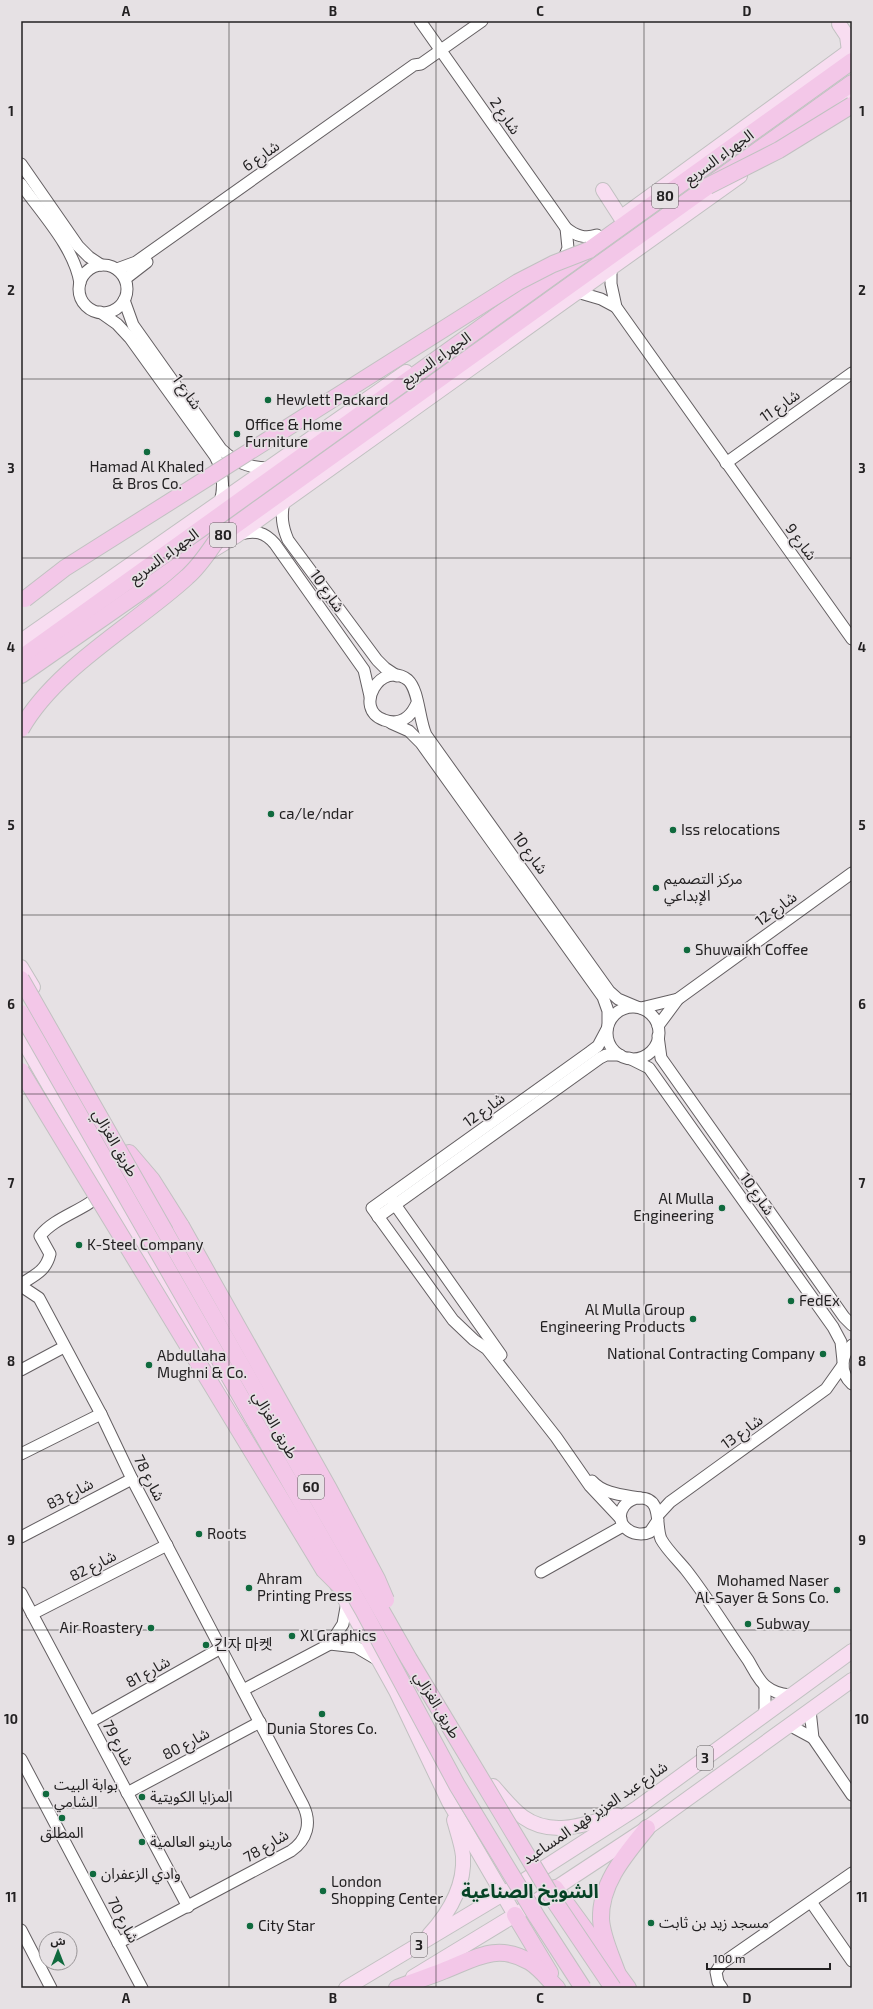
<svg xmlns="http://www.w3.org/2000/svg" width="873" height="2009" font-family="'Exo 2','Noto Sans Arabic','Noto Sans KR',sans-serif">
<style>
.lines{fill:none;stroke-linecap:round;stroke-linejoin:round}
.minor-casing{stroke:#645f62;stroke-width:13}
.major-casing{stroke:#c1c1c1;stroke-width:16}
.highway-casing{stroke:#c1c1c1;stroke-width:18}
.minor{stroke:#fff;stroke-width:11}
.major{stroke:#f8ddf1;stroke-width:14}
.highway{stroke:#f3c7e8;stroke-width:16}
.highway-bridge-casing{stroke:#c1c1c1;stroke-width:18;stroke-linecap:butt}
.highway-bridge{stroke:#f3c7e8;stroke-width:16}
.grid{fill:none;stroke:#232122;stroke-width:1;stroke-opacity:0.55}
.poi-dot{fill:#106a3e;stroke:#e6e1e4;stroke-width:1.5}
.labels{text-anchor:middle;stroke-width:3.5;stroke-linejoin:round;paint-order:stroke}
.shield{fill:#e6e1e4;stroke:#5e5b5c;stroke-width:1}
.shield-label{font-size:14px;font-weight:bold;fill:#232122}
.street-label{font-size:15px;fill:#232122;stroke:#e6e1e4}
.poi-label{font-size:15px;fill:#232122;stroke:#e6e1e4;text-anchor:start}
.district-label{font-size:19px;font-weight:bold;fill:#054325;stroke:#e6e1e4}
.neatline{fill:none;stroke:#232122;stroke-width:1.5}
.grid-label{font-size:13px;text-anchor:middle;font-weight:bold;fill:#232122}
</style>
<rect width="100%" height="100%" fill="#e6e1e4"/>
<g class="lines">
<defs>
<g id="minor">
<path d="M420 21 566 228C576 236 585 239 597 235"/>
<polyline points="21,164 78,246 89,257 101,265"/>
<path d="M21 184C42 214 74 247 80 283"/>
<polyline points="562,263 568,248 566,228"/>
<circle cx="103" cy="289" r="24"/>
<polyline points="611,268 611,284 616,307 852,639"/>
<polyline points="117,269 136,262 414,65 421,64 482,21"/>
<polyline points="125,279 147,262"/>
<polyline points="577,292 601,299 616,307"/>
<path d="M124 300 133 325 221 449C234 462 249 468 268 468"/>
<path d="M100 312 117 324 130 338 215 456C223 471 225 485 220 502"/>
<polyline points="726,463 852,373"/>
<path d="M284 501C281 516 282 526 288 540L377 660 385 668 397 676"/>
<path d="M240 534C255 530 265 532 275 544L364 670 370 696"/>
<path d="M417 703C411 717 400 726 384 720 352 709 381 659 408 680 419 690 419 720 426 735L609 991 618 999 637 1007"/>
<polyline points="391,723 409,731 421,743 603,997 608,1011 608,1025"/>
<circle cx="633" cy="1033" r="26"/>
<polyline points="641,1008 678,999"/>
<polyline points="658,1026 678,999 852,873"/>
<polyline points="607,1029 598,1046 590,1052 372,1208 453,1320 474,1340 487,1349 556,1437 590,1486 621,1519"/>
<polyline points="658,1036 661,1058 844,1317 852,1325"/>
<polyline points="629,1058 649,1068 833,1327 841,1342 843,1361"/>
<polyline points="389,1196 501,1355"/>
<polyline points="378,1217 600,1058 606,1055 620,1055"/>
<path d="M21 1284C35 1275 46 1271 50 1254L40 1236C55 1216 90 1209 101 1192"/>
<path d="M21 1286 39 1298 101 1414 132 1479 303 1805C312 1823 307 1840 291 1851L118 1943"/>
<path d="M852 1345C840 1356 840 1373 852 1384"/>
<polyline points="21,1370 64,1347"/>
<polyline points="21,1454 101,1414"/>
<path d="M592 1481C603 1494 624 1495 640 1498"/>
<polyline points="658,1515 670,1502 826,1389 843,1365"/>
<path d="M658 1520 650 1532C633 1540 612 1523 624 1506 628 1501 634 1498 640 1498 663 1498 655 1525 661 1539 667 1550 678 1560 686 1570 708 1598 727 1630 748 1660 753 1668 759 1682 767 1687 773 1692 782 1694 789 1695"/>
<polyline points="21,1537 132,1479"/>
<polyline points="541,1572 623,1526"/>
<polyline points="21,1593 188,1907"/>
<polyline points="32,1614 167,1545"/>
<polyline points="330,1644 356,1647 378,1660"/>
<polyline points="243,1690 330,1644 343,1624 347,1602"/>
<polyline points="810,1710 813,1738 852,1795"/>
<polyline points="765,1713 765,1687"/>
<polyline points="90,1722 221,1648"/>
<polyline points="789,1725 813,1738"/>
<polyline points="21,1759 142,1988"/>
<polyline points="127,1793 260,1722"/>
<polyline points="811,1902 852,1961"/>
<polyline points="21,1930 51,1988"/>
<polyline points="722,1988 718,1982 716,1972 721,1964 852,1873"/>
</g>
<g id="major">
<polyline points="839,24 847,36 849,51"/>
<polyline points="833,109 852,95"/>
<polyline points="603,190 621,218"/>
<polyline points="623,216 852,49"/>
<polyline points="210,552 236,536 740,176"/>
<polyline points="21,641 406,372"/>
<polyline points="21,967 33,987"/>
<polyline points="21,1037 242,1420"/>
<polyline points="337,1585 396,1691 449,1802 515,1915"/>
<path d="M493 1786C502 1796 512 1809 523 1817 552 1838 587 1824 617 1815"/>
<path d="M429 1935C449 1913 465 1886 463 1856 462 1845 457 1831 454 1820"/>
<polyline points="413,1977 515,1915 647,1828 852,1680"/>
<polyline points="346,1988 503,1894 637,1808 852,1651"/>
</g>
<g id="highway">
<polyline points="21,658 852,61"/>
<polyline points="21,675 219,537 852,83"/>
<polyline points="129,1153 152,1180 181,1226"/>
<polyline points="555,1888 628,1988"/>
<polyline points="515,1915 550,1973"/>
<path d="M617 1972C611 1955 602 1937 601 1919 600 1883 626 1854 647 1828"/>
<path d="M397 1988C412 1982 428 1977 443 1971 474 1959 497 1942 530 1962 541 1969 548 1979 557 1988"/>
</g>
</defs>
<use href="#minor" class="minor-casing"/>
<use href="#major" class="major-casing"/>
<use href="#highway" class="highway-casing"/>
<use href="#minor" class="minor"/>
<use href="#major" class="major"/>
<use href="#highway" class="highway"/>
<defs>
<g id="highway-bridge">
<polyline points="708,186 779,150 852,105"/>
<polyline points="25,599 65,568 518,282 553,264 589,250"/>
<path d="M21 729C56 667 136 624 187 577 200 566 209 551 219 537"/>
<polyline points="21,979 409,1659 555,1902 613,1988"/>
<polyline points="21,1013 363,1610 457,1785 537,1917 583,1988"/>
<polyline points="21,1071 324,1570 348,1594"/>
<polyline points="181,1226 329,1489 377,1579 386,1600"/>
</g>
</defs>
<use href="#highway-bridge" class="highway-bridge-casing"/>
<use href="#highway-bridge" class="highway-bridge"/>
</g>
<path class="grid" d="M229 21V1988M436 21V1988M644 21V1988M21 201H852M21 379H852M21 558H852M21 737H852M21 915H852M21 1094H852M21 1272H852M21 1451H852M21 1630H852M21 1808H852"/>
<g class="poi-dot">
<circle cx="268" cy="400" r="4"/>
<circle cx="237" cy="434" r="4"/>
<circle cx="147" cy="452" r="4"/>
<circle cx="271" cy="814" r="4"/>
<circle cx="673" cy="830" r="4"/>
<circle cx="656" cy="888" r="4"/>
<circle cx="687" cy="950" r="4"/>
<circle cx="722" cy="1208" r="4"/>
<circle cx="79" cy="1245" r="4"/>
<circle cx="791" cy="1301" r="4"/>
<circle cx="693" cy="1319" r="4"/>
<circle cx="823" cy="1354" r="4"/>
<circle cx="149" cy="1365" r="4"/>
<circle cx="199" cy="1534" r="4"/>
<circle cx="249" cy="1588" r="4"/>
<circle cx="837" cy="1590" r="4"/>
<circle cx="748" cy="1624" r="4"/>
<circle cx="151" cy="1628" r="4"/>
<circle cx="292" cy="1636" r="4"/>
<circle cx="206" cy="1645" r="4"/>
<circle cx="322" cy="1714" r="4"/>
<circle cx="46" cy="1794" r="4"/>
<circle cx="142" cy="1797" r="4"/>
<circle cx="62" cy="1818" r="4"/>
<circle cx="142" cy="1842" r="4"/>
<circle cx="93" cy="1874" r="4"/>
<circle cx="323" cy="1891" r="4"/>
<circle cx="651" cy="1923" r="4"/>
<circle cx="250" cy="1926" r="4"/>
</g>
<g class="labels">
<g class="shield">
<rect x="652" y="184" width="26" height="24" rx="3"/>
<rect x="210" y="523" width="26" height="24" rx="3"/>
<rect x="298" y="1475" width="26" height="24" rx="3"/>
<rect x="697" y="1746" width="16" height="24" rx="3"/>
<rect x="411" y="1933" width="16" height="24" rx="3"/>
</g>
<g class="shield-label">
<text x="665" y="201">80</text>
<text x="223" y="540">80</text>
<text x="311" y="1492">60</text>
<text x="705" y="1763">3</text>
<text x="419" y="1950">3</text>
</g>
<g class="street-label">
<text transform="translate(505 116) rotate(55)" y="5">شارع 2</text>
<text transform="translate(261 156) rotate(-35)" y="5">شارع 6</text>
<text transform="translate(719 157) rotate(-36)" y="5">الجهراء السريع</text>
<text transform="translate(436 359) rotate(-35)" y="5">الجهراء السريع</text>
<text transform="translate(187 392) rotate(55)" y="5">شارع 1</text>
<text transform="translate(780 406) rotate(-35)" y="5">شارع 11</text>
<text transform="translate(801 542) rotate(54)" y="5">شارع 9</text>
<text transform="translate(164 556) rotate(-36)" y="5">الجهراء السريع</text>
<text transform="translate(327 591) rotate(55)" y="5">شارع 10</text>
<text transform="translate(530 853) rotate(54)" y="5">شارع 10</text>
<text transform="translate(776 909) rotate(-36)" y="5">شارع 12</text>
<text transform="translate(484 1110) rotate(-36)" y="5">شارع 12</text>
<text transform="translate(115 1143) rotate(60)" y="5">طريق الغزالي</text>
<text transform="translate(757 1194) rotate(55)" y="5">شارع 10</text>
<text transform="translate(275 1425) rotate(60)" y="5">طريق الغزالي</text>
<text transform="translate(742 1432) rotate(-36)" y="5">شارع 13</text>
<text transform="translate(149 1478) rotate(63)" y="5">شارع 78</text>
<text transform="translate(70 1494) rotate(-27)" y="5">شارع 83</text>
<text transform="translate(93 1566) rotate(-27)" y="5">شارع 82</text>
<text transform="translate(148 1672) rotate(-29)" y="5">شارع 81</text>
<text transform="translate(437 1705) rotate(59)" y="5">طريق الغزالي</text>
<text transform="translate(118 1743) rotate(62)" y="5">شارع 79</text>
<text transform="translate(186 1744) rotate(-28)" y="5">شارع 80</text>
<text transform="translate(595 1813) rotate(-34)" y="5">شارع عبد العزيز فهد المساعيد</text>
<text transform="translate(266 1846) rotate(-31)" y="5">شارع 78</text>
<text transform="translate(123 1920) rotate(62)" y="5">شارع 70</text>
</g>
<g class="poi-label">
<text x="276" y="405">Hewlett Packard</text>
<text x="245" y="430">Office &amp; Home<tspan x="245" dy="17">Furniture</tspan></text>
<text x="147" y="472" text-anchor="middle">Hamad Al Khaled<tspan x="147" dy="17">&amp; Bros Co.</tspan></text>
<text x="279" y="819">ca/le/ndar</text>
<text x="681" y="835">Iss relocations</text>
<text x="664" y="884">مركز التصميم<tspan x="664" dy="17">الإبداعي</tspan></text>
<text x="695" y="955">Shuwaikh Coffee</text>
<text x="714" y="1204" text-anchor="end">Al Mulla<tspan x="714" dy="17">Engineering</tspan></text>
<text x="87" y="1250">K-Steel Company</text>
<text x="799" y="1306">FedEx</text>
<text x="685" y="1315" text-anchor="end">Al Mulla Group<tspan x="685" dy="17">Engineering Products</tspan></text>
<text x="815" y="1359" text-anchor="end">National Contracting Company</text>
<text x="157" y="1361">Abdullaha<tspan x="157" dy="17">Mughni &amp; Co.</tspan></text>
<text x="207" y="1539">Roots</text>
<text x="257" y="1584">Ahram<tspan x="257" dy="17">Printing Press</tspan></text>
<text x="829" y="1586" text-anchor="end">Mohamed Naser<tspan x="829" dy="17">Al-Sayer &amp; Sons Co.</tspan></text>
<text x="756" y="1629">Subway</text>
<text x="143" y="1633" text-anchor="end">Air Roastery</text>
<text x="300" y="1641">Xl Graphics</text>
<text x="214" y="1650">긴자 마켓</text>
<text x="322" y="1734" text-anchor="middle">Dunia Stores Co.</text>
<text x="54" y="1790">بوابة البيت<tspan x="54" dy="17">الشامي</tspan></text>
<text x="150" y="1802">المزايا الكويتية</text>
<text x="62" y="1838" text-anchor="middle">المطلق</text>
<text x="150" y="1847">مارينو العالمية</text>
<text x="101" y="1879">وادي الزعفران</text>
<text x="331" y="1887">London<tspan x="331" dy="17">Shopping Center</tspan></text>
<text x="659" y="1928">مسجد زيد بن ثابت</text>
<text x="258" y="1931">City Star</text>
</g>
<g class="district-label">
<text x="530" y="1898">الشويخ الصناعية</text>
</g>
</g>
<rect width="873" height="2009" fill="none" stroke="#e6e1e4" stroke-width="44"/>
<g transform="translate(58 1951)"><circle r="19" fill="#e6e1e4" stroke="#989496"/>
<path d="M0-3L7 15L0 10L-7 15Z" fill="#106a3e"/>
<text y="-6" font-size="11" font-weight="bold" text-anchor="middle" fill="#232122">ش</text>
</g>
<path d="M707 1963v6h123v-6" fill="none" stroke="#232122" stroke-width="2"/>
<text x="713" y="1963" font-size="12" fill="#232122" stroke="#e6e1e4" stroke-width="3" paint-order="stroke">100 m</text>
<rect x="22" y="22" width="829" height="1965" class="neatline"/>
<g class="grid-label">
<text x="126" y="16">A</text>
<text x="333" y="16">B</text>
<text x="540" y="16">C</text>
<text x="747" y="16">D</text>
<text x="11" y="116">1</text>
<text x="862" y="116">1</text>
<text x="11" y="295">2</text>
<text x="862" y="295">2</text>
<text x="11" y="473">3</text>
<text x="862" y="473">3</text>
<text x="11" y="652">4</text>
<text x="862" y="652">4</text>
<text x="11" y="830">5</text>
<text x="862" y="830">5</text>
<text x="11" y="1009">6</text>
<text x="862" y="1009">6</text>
<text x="11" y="1188">7</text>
<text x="862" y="1188">7</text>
<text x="11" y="1366">8</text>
<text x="862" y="1366">8</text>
<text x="11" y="1545">9</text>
<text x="862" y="1545">9</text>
<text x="11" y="1724">10</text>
<text x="862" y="1724">10</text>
<text x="11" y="1902">11</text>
<text x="862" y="1902">11</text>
<text x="126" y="2003">A</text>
<text x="333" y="2003">B</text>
<text x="540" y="2003">C</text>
<text x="747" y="2003">D</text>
</g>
</svg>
